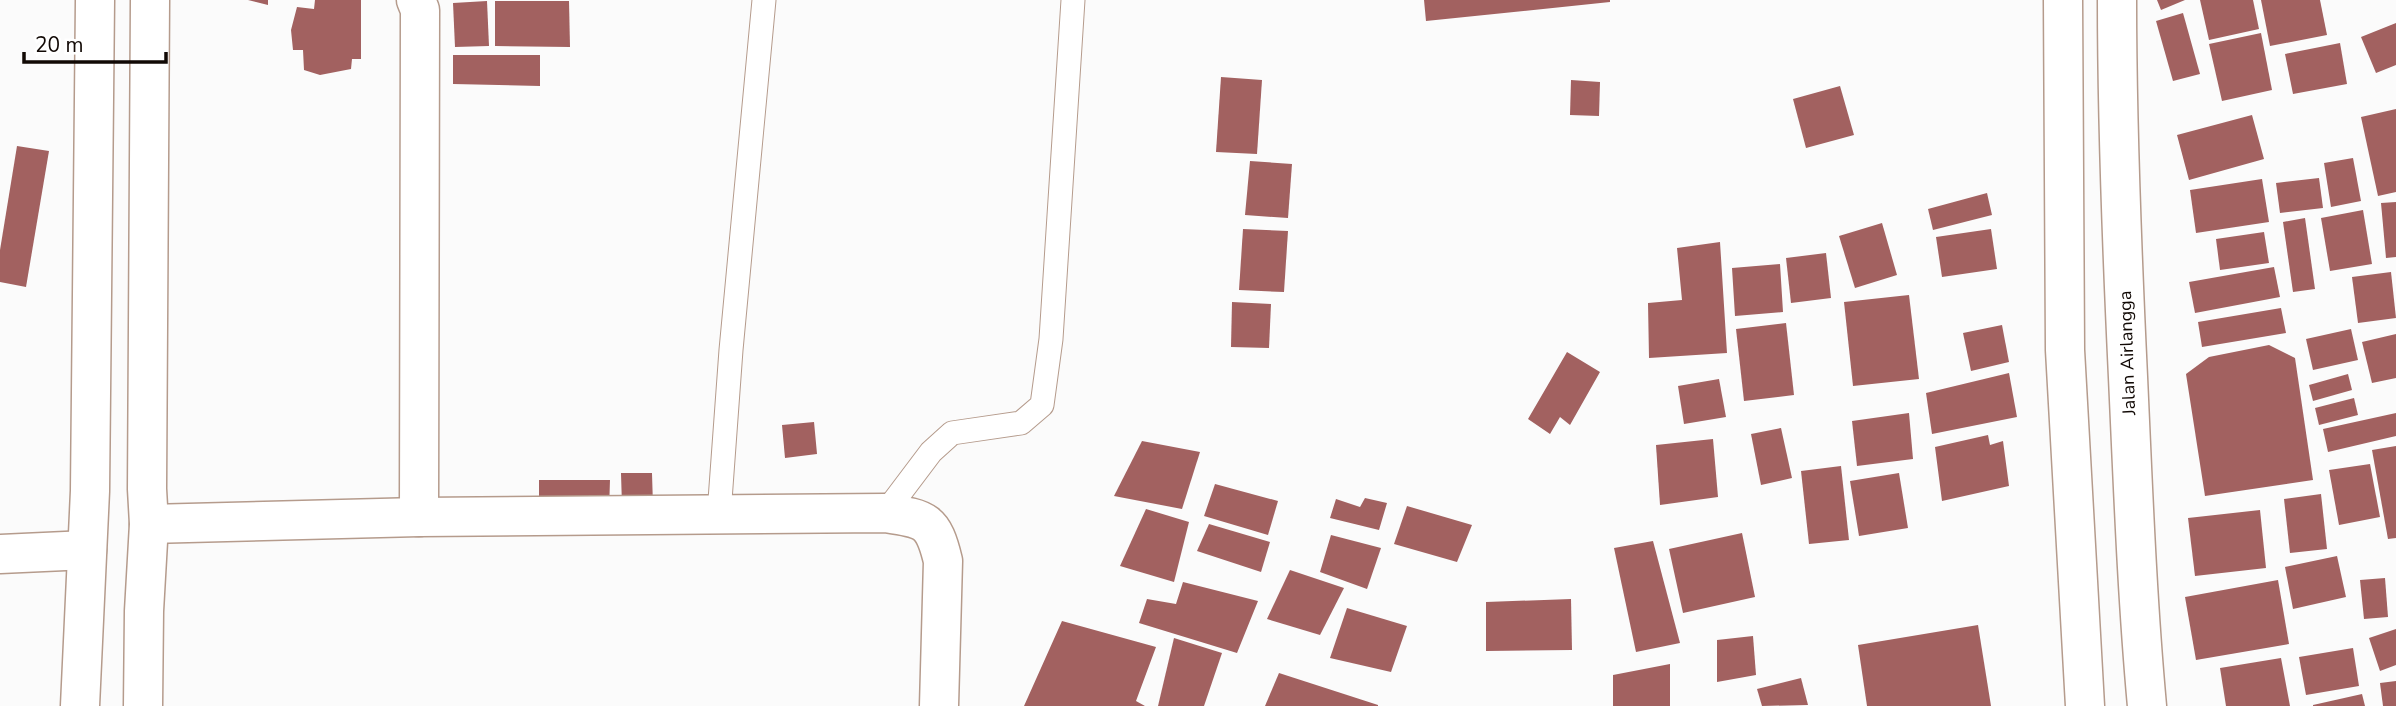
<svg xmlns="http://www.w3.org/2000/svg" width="2396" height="706" font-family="'Nunito Sans',sans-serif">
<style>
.building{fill:#a26160}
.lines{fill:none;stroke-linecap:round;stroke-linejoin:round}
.lane-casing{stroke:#b59b8c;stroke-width:25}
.street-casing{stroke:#b59b8c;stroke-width:41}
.secondary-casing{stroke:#b59b8c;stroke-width:41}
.lane{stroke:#fff;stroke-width:23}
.street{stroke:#fff;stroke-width:38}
.secondary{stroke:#fff;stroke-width:38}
.labels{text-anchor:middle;stroke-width:5;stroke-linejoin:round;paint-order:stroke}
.street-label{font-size:18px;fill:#110905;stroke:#fff}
</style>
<rect width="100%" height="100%" fill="#fbfbfb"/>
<g class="building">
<polygon points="248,0 268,0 268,5"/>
<polygon points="315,0 361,0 361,59 352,59 351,69 320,75 304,70 303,50 293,50 291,30 297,7 314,9"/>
<polygon points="1424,0 1610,0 1610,2 1426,21"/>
<polygon points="2157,0 2185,0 2161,10"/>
<polygon points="2200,0 2253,0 2259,29 2209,40"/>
<polygon points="2261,0 2320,0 2327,35 2270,46"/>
<polygon points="487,1 489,46 455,47 453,3"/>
<polygon points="495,1 569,1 570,47 495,46"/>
<polygon points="2183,13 2200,74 2173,81 2156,21"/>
<polygon points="2396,23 2396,65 2376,73 2361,37"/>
<polygon points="2261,33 2272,90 2222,101 2209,44"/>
<polygon points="2340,43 2347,84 2293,94 2285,54"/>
<polygon points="453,55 540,55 540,86 453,84"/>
<polygon points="1221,77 1262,80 1257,154 1216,152"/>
<polygon points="1571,80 1600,82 1599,116 1570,115"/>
<polygon points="1840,86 1854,135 1806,148 1793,99"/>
<polygon points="2396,109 2396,192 2378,196 2361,117"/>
<polygon points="2252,115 2264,159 2189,180 2177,135"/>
<polygon points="17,146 49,151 26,287 0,282 0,250"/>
<polygon points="2353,158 2361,201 2331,207 2324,163"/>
<polygon points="1250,161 1292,164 1288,218 1245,215"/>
<polygon points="2319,178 2323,208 2280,213 2276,183"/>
<polygon points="2262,179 2269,222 2196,233 2190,190"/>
<polygon points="1987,193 1992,215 1933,230 1928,209"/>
<polygon points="2396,202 2396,257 2386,258 2381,203"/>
<polygon points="2363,210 2372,264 2330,271 2321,218"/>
<polygon points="2305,218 2315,289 2293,292 2283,222"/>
<polygon points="1882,223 1897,275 1855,288 1839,236"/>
<polygon points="1243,229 1288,231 1284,292 1239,290"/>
<polygon points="1991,229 1997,269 1942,277 1936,237"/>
<polygon points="2264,232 2269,263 2220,270 2216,239"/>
<polygon points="1720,242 1727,353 1649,358 1648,303 1682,300 1677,248"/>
<polygon points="1826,253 1831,298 1791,303 1786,258"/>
<polygon points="1780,264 1783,312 1735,316 1732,268"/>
<polygon points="2274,267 2280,297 2195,313 2189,282"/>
<polygon points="2391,272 2396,318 2358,323 2352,277"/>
<polygon points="1909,295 1919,379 1853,386 1844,302"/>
<polygon points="1232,302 1271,304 1269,348 1231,347"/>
<polygon points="2281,308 2286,333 2202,347 2198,322"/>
<polygon points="1786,323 1794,395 1744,401 1736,329"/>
<polygon points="2002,325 2009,362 1971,371 1963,333"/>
<polygon points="2351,329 2358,360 2313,370 2306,339"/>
<polygon points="2396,334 2396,378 2372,383 2362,342"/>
<polygon points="2269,345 2295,358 2313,480 2205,496 2186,374 2209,357"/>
<polygon points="1567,352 1600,372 1570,425 1560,417 1550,434 1528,419"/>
<polygon points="2009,373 2017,417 1932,434 1926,393"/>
<polygon points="2348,374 2352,390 2313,401 2309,385"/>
<polygon points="1719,379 1726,417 1684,424 1678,386"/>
<polygon points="2354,398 2358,415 2319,425 2315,408"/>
<polygon points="1909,413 1913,459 1857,466 1852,421"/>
<polygon points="2396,413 2396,436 2328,452 2323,429"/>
<polygon points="814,422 817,454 785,458 782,425"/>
<polygon points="1781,428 1792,478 1761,485 1751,434"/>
<polygon points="1988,435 1990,445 2003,441 2009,486 1942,501 1935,447"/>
<polygon points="1713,439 1718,497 1660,505 1656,445"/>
<polygon points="1142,441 1200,452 1182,509 1114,496"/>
<polygon points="2396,446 2396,538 2388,539 2372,450"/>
<polygon points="2370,464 2380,517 2339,525 2329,470"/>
<polygon points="1841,466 1849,540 1809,544 1801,471"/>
<polygon points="621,473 652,473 653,506 622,506"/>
<polygon points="1899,473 1908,528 1859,536 1850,481"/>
<polygon points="539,480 610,480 609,511 539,510"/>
<polygon points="1215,484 1278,501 1268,535 1204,516"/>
<polygon points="2321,494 2327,549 2290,553 2284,499"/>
<polygon points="1365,498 1387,503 1379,530 1330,518 1336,499 1360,507"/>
<polygon points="1407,506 1472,525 1457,562 1394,544"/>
<polygon points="1146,509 1189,522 1174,582 1120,566"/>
<polygon points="2260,510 2266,568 2195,576 2188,518"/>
<polygon points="1209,524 1270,542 1261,572 1197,551"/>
<polygon points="1742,533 1755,597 1683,613 1669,549"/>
<polygon points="1331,535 1381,548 1367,589 1320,572"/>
<polygon points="1653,541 1680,643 1636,652 1614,548"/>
<polygon points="2337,556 2346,597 2293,609 2285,567"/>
<polygon points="1290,570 1344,588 1320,635 1267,619"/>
<polygon points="2385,578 2388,617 2364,619 2360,580"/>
<polygon points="2278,580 2289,644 2196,660 2185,597"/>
<polygon points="1183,582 1258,601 1237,653 1139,623 1147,599 1176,604"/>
<polygon points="1571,599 1572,650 1486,651 1486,602"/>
<polygon points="1347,608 1407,626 1391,672 1330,658"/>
<polygon points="1062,621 1156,647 1136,701 1145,706 1024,706"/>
<polygon points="1978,625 1991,706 1867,706 1858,645"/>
<polygon points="2396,629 2396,665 2380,671 2369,638"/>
<polygon points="1753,636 1756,675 1717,682 1717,640"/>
<polygon points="1174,638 1222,653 1204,706 1158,706"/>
<polygon points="2353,648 2359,686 2306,695 2299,657"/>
<polygon points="2281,658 2290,706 2226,706 2220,668"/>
<polygon points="1670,664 1670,706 1613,706 1613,675"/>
<polygon points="1279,673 1378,705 1378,706 1265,706"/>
<polygon points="1801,678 1808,705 1762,706 1757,689"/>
<polygon points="2396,681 2396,706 2383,706 2380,683"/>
<polygon points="2362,694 2365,706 2313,706 2313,705"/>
</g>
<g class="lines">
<defs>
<g id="lane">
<polyline points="885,513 931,452 952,433 1021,423 1042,405 1051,339 1073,0"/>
<polyline points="719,514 731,350 764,0"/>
</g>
<g id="street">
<polyline points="416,0 420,10 419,517"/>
<path d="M149 524 419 517 885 513C925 519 933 519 943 561L939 706"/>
<polyline points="0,554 87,550"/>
<polyline points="80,706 90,491 95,0"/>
<polyline points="143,706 144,611 149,524 147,489 150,0"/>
</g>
<g id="secondary">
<polyline points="2063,0 2065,350 2085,706"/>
<path d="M2117 0C2117 126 2122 251 2128 377 2133 487 2137 597 2147 706"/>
</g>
</defs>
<use href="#lane" class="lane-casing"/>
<use href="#street" class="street-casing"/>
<use href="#secondary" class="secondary-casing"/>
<use href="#lane" class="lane"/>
<use href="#street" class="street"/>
<use href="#secondary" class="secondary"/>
</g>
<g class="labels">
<g class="street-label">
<text transform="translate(2127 353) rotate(-92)" y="6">Jalan Airlangga</text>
</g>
</g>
<path d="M24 52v10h142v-10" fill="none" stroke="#110905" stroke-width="3.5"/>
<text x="35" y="52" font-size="21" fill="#110905" stroke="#ffffff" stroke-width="5" paint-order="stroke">20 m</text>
</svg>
